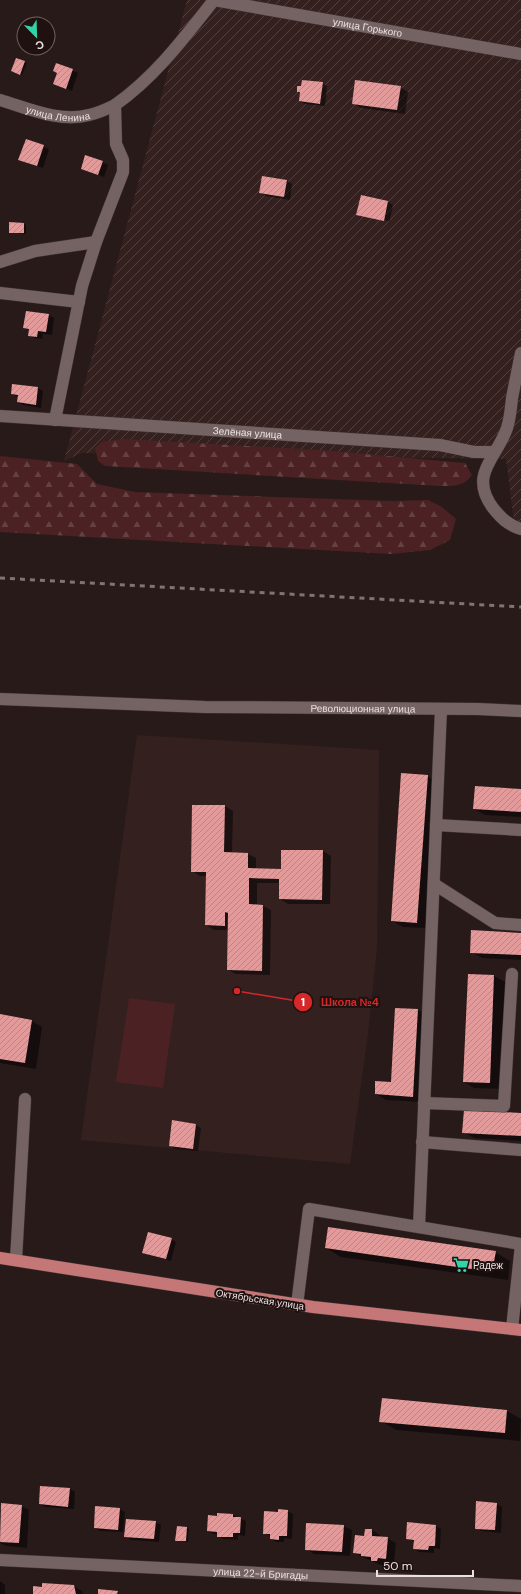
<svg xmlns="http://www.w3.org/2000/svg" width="521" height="1594" font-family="'DM Sans',sans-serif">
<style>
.built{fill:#352020}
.industrial{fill:url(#industrial-furrows)}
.grass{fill:#4b2123}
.forest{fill:url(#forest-firs)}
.shadow{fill:#0007}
.building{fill:url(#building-hatch)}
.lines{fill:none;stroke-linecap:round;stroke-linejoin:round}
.minor-casing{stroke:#403535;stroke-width:13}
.major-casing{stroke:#403535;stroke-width:13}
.minor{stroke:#756363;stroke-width:12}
.major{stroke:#c57677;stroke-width:12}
.rail{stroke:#807473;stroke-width:3;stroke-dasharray:5 5;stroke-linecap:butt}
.labels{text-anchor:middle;stroke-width:4;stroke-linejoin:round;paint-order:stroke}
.street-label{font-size:10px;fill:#ebe1e0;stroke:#1e1110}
.poi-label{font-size:10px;fill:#ebe1e0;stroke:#1e1110;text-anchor:start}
.leader{fill:none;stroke:#d62828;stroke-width:1.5}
.callout-dot{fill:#d62828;stroke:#1e1110;stroke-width:1.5}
.mark-label{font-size:12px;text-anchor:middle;font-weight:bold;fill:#fff}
.callout-label{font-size:11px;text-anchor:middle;font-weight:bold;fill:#d62828;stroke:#1e1110;stroke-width:4;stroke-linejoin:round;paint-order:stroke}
</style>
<defs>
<pattern id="industrial-furrows" width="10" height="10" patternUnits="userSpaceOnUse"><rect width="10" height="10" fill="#352020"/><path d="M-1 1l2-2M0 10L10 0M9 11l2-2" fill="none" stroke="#524040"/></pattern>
<pattern id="forest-firs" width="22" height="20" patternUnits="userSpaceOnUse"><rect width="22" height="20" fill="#4b2123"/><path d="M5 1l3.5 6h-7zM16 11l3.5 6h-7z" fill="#654143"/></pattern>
<pattern id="building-hatch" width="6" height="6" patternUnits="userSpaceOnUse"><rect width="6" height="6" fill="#e39a9a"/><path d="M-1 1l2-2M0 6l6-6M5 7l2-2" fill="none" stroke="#bc8484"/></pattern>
</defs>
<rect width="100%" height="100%" fill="#281a19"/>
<polygon class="built" points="137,735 379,750 377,948 368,1033 350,1164 81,1140"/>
<polygon class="industrial" points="187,0 521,0 521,531 515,530 506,459 82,453 64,461"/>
<polygon class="grass" points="129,998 175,1004 163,1088 116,1082"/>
<g class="forest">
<path d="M122 439 320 450 465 463 472 475C463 487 454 486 440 486L105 466 98 461 95 448 102 442Z"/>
<polygon points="0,456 77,464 97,484 135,492 393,501 428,500 442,507 456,519 450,540 430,550 391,554 0,532"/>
</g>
<g class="shadow">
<polygon points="24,62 27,63 22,75 14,72"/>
<polygon points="57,64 78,73 72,91 54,83 58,73"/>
<polygon points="322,83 327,86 325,106 305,104 300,101 301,93 298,92"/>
<polygon points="400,87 408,92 405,114 361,108 353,103"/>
<polygon points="26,140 49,149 43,168 25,162"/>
<polygon points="102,162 108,165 104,177 82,168"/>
<polygon points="287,181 292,184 290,200 266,196 260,193"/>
<polygon points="362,196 388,202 393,205 389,223 389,221 362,215 362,217 358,214"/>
<polygon points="24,224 26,225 26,234 10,232"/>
<polygon points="49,315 54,318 52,335 43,334 42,339 34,338 29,335 30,330 24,327"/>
<polygon points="13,385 38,388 43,391 41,408 23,405 18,402 18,397 12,394"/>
<polygon points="427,776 438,782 428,928 403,927 392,921"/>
<polygon points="521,790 521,817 485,815 474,809"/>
<polygon points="193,806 225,806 233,811 232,853 248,854 256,858 256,869 281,870 323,851 331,856 330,904 288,904 280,899 280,883 257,883 257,906 263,906 271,910 270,975 236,974 228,970 229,930 214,930 206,925 207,876 200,876 192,871"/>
<polygon points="521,934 521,960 482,958 471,952"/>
<polygon points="468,975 494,976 505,982 500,1089 474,1088 464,1082"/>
<polygon points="396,1009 418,1010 429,1016 424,1102 386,1100 376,1094 392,1083"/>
<polygon points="0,1015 32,1021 42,1027 36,1069 0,1063"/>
<polygon points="521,1114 521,1141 474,1138 463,1132"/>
<polygon points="173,1122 196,1125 201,1128 198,1151 175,1149 170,1145"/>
<polygon points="171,1239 176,1242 171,1261 149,1255 143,1252"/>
<polygon points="326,1248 495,1252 510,1261 508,1280 341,1257"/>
<polygon points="507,1411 521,1419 520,1441 396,1430 381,1421"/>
<polygon points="70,1489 75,1492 74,1509 45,1507 40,1504"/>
<polygon points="477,1502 497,1504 502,1507 501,1533 481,1531 476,1528"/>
<polygon points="21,1506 29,1510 27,1548 6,1546 0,1543 0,1510"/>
<polygon points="119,1509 125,1512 123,1532 100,1531 95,1528"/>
<polygon points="287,1511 293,1514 292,1539 284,1538 284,1542 276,1542 271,1539 271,1536 264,1533 279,1513"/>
<polygon points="233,1515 246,1521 245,1536 238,1535 238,1540 223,1539 218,1536 218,1534 213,1534 208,1531 218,1517"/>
<polygon points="155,1522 161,1525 159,1542 131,1540 125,1536"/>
<polygon points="408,1524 436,1526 441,1529 440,1549 434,1548 434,1553 419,1552 414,1549 415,1542 407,1538"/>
<polygon points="343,1526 352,1530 350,1556 314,1554 306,1549"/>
<polygon points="187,1528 189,1529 188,1542 176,1540"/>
<polygon points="366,1530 372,1530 380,1535 380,1538 387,1538 396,1543 394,1563 386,1562 385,1565 380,1565 354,1553 365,1537"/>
<polygon points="0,1581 5,1585 5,1594 0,1594"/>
<polygon points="73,1586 82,1591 83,1594 34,1594 42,1588"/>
</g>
<g class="building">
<polygon points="16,58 25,61 20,75 11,71"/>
<polygon points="56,63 73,69 66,89 53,84 57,73 53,71"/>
<polygon points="302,80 323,82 320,104 299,101 300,92 297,92 297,86 301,86"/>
<polygon points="355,80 401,86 397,110 352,104"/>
<polygon points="26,139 44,145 37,166 18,160"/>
<polygon points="85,155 103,161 98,175 81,169"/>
<polygon points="262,176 287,180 284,197 259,193"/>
<polygon points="361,195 388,201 384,221 356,215"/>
<polygon points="9,222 24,223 24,233 9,233"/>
<polygon points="26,311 49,314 46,332 38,331 37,337 28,336 29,329 23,328"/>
<polygon points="12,384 38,387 36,405 17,402 18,395 11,394"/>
<polygon points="401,773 428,775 417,923 391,921"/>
<polygon points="475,786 521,789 521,812 473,809"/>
<polygon points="192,805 225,805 224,852 248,853 248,868 281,869 281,850 323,850 322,900 279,899 279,879 249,878 249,904 263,905 262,971 227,970 228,913 225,912 225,926 205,925 206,872 191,872"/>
<polygon points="471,930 521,933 521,955 470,953"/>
<polygon points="468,974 494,975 490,1083 463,1082"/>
<polygon points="395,1008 418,1009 413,1097 375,1094 375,1081 391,1082"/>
<polygon points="0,1014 32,1020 25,1063 0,1059"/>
<polygon points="464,1110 521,1113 521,1136 462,1133"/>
<polygon points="172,1120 196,1124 193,1149 169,1146"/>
<polygon points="328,1227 496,1251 492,1272 325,1248"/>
<polygon points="148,1232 172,1238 166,1259 142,1253"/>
<polygon points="382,1398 507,1410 505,1433 379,1422"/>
<polygon points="40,1486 70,1488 68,1507 39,1504"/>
<polygon points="476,1501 497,1503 495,1530 475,1529"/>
<polygon points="1,1503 22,1505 19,1543 0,1542"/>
<polygon points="95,1506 120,1508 118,1530 94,1528"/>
<polygon points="278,1509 288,1510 287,1536 279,1536 279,1540 270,1539 270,1534 263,1534 264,1511 278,1512"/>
<polygon points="217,1513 233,1514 233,1517 241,1517 240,1533 233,1533 233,1537 217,1537 217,1532 207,1531 208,1515 217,1516"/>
<polygon points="126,1519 156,1521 154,1539 124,1537"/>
<polygon points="407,1522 436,1525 435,1546 429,1546 428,1550 413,1549 414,1540 406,1539"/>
<polygon points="306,1523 344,1525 342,1552 305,1550"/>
<polygon points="177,1526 187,1527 186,1541 175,1541"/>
<polygon points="365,1529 372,1529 372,1536 388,1537 386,1559 378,1558 377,1561 371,1561 371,1557 361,1556 361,1554 353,1553 355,1535 364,1536"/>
<polygon points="42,1583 74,1585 76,1594 33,1594 33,1586 42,1587"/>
<polygon points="98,1589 118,1591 117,1594 98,1594"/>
</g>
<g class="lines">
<defs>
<g id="minor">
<path id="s1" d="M214 0 521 54"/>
<path id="s2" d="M0 100C27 108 60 123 89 115 98 113 107 109 115 105"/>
<polyline points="0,262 35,251 96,242"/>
<polyline points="0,293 79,302"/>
<path d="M521 353C518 368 515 383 512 398 511 408 510 419 507 428 497 458 468 474 493 508 501 518 508 525 521 529"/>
<path id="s3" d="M0 416 440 445 474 452H494"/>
<path d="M55 420 82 286 96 242 123 172V160L116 144 115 105C155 77 184 38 214 0"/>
<path id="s4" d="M0 699 205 707 478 709 521 711"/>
<polyline points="436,825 521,830"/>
<polyline points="434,884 495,923 521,925"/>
<polyline points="424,1103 504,1106 512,974"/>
<polyline points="422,1142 521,1150"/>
<polyline points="419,1227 441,709"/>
<polyline points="16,1260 25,1099"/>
<polyline points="297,1305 309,1209 521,1244"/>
<polyline points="512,1329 521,1245"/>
<path id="s5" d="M0 1560 521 1586"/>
</g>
<polyline id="major" points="0,1258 313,1307 521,1330"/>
</defs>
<use href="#minor" class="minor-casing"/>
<use href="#major" class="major-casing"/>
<use href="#minor" class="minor"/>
<use href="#major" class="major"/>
<polyline class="rail" points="0,578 521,607"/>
</g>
<defs>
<symbol id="supermarket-bare" viewBox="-9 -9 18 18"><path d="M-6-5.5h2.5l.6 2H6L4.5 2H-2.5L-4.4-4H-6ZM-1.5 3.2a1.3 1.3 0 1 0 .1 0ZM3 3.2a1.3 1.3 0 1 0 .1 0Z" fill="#31d4a9" stroke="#1e1110" stroke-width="2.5" paint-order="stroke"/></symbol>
</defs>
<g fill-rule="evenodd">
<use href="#supermarket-bare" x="450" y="1254" width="22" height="22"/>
</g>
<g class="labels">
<g class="street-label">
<text dy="4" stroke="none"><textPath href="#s1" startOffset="156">улица Горького</textPath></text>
<text dy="4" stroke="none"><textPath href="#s2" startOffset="60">улица Ленина</textPath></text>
<text dy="4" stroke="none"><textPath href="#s3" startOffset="248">Зелёная улица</textPath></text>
<text dy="4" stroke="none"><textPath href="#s4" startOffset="363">Революционная улица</textPath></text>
<text transform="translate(260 1299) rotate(9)" y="4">Октябрьская улица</text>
<text dy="4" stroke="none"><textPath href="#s5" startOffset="261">улица 22-й Бригады</textPath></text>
</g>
<g class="poi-label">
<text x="473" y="1269">Радеж</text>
</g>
</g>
<path class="leader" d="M237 991L303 1002"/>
<g class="callout-dot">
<circle cx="237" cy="991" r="4"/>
<circle cx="303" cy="1002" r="10"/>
</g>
<g class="mark-label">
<text x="303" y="1006">1</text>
</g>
<g class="callout-label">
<text x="350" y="1006">Школа №4</text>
</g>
<g transform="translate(36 36) rotate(157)"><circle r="19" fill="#1e1110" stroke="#706463"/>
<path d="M0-3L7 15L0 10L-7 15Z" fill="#31d4a9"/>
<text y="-6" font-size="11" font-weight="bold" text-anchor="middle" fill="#ebe1e0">С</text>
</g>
<path d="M377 1570v6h96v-6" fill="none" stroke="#ebe1e0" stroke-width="2"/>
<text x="383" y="1570" font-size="12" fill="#ebe1e0" stroke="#1e1110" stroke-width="3" paint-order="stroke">50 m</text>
</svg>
